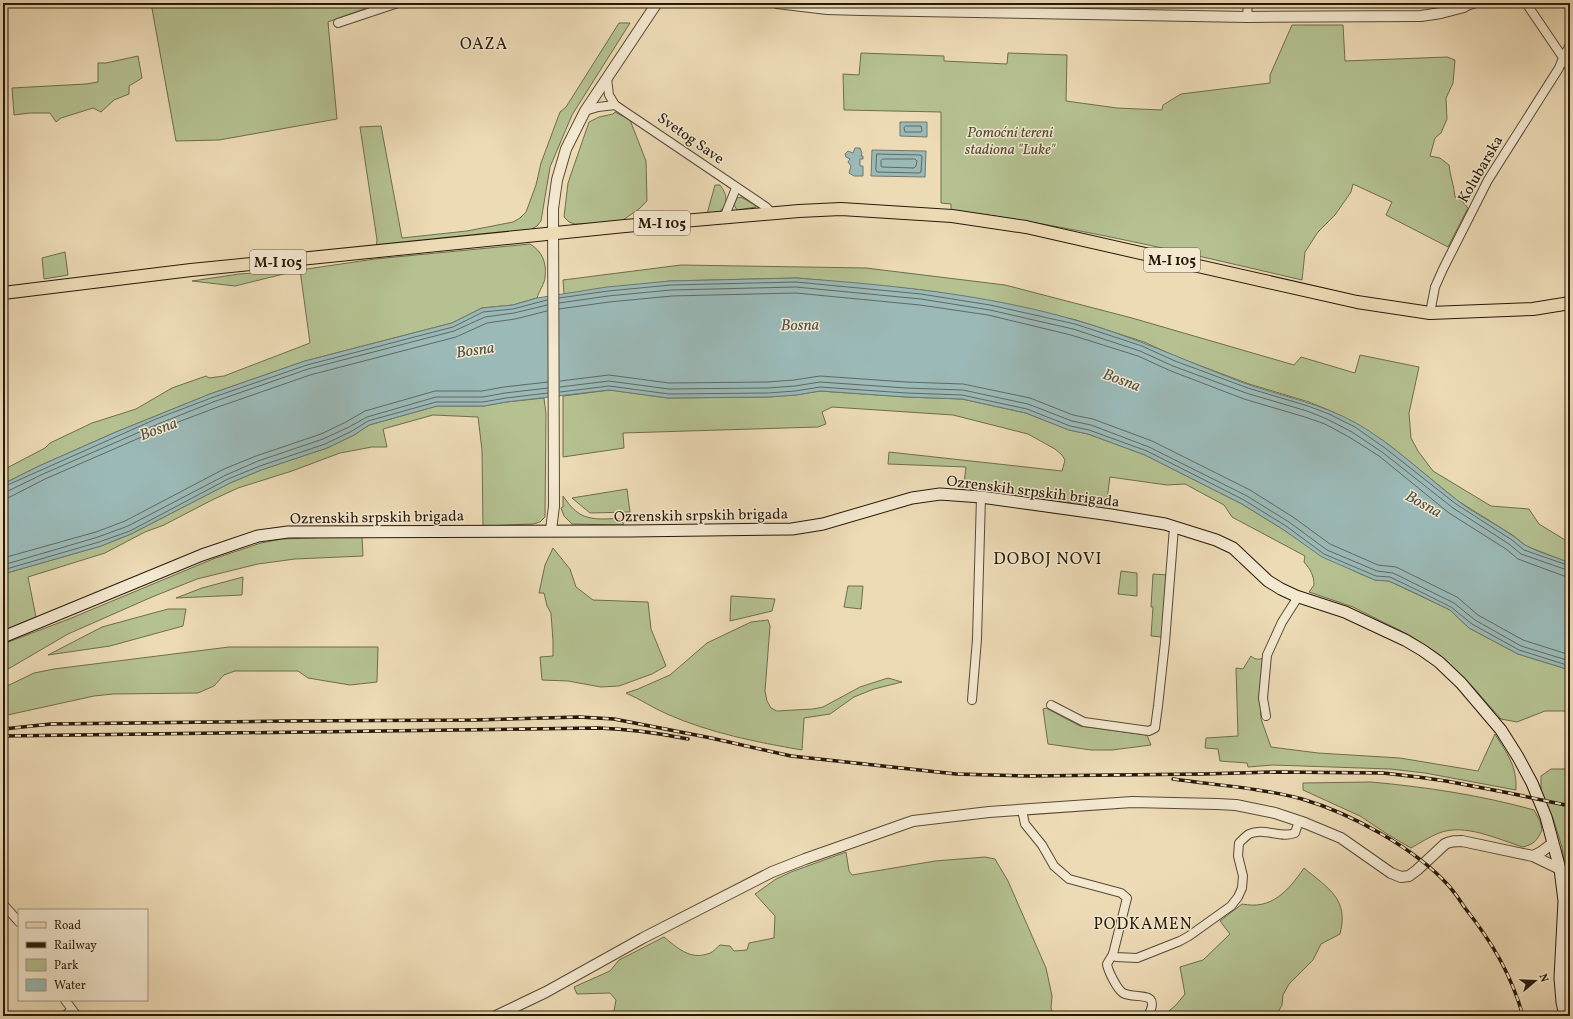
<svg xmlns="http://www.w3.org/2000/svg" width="1573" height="1019" font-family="Vollkorn,serif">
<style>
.green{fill:#b5c191;stroke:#6e6d4d}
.water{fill:#9bb9b7;stroke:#6d7971}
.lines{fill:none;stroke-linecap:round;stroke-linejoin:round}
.shore{stroke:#616960;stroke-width:1}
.minor-casing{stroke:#584a34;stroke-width:10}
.tertiary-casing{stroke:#584a34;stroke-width:12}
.secondary-casing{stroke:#271909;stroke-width:13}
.primary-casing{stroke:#271909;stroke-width:14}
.minor{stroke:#f3e8d0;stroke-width:8}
.tertiary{stroke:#f3e8d0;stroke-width:10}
.secondary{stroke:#f3e8d0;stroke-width:11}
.primary{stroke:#eddbb6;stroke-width:12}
.rail-casing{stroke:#271909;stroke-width:3.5}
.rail{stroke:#f3e8d0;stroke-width:2;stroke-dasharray:6;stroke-linecap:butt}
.labels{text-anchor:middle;stroke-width:3;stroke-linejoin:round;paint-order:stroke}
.shield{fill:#f3e8d0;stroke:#645745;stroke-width:1}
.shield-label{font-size:14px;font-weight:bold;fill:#271909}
.park-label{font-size:15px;font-style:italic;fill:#524b32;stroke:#f3e8d0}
.street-label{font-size:15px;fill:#271909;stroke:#f3e8d0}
.neighbourhood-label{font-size:16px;letter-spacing:1px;fill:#271909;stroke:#f3e8d0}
.water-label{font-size:16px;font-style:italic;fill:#505146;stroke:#f3e8d0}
.quarter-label{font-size:17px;letter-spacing:1px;fill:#271909;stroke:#f3e8d0}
</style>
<rect width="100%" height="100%" fill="#eddbb6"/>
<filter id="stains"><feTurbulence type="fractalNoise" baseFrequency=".005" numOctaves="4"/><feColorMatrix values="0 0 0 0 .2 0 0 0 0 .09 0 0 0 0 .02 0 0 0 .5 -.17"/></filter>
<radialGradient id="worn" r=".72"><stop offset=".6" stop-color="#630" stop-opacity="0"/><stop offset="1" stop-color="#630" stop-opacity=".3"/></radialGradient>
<g class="green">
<polygon points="151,3 380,3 328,22 337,119 219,140 176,141"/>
<polygon points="619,23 630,23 572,115 550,167 541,221 537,226 530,230 376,249 377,240 360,127 381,126 402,238 467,231 513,222 520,218 526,212 536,185 541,163 560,112 566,107"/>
<path d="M1292 25H1343L1345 61 1447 57 1455 60 1453 83 1446 98 1447 119 1441 133 1435 138 1430 156 1440 158 1449 165C1450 176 1454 185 1455 197L1462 201 1468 208 1448 247 1386 215 1392 202 1353 184 1351 192 1335 215 1318 232 1305 252 1302 280C1186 253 1069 225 951 210V204L941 203V112L844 110 843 74 859 75 861 53 944 56V61L1007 64 1008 53 1067 55 1066 101 1117 108 1162 110 1163 105 1181 94 1270 83V75Z"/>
<polygon points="138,56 142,78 129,86 129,94 114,100 101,112 93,108 61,118 56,122 50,113 30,113 14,115 12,88 86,84 98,82 98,63 106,63"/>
<polygon points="615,112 630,120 646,161 647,201 639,209 620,222 575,224 569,222 564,217 568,183 589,122 599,117 613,114"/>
<path d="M715 185H720C727 194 729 204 719 212L707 214Z"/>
<polygon points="741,197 755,205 756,207 737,210 734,205 737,198"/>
<path d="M530 244C542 251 547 263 545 277 545 283 539 291 537 298L513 305 482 308 452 323 305 361 210 394 116 432 39 466 3 484V470L45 448 50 443 92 423 136 409 172 388 206 376 209 378 224 376 310 343 300 270 235 286 192 281 239 274 300 270 375 259Z"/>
<polygon points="65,252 68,275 44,279 42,258"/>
<polygon points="681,265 866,268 1005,285 1132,318 1294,365 1301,357 1355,373 1360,355 1419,367 1409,413 1411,438 1418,451 1433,471 1491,506 1529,509 1539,524 1570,543 1570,563 1526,546 1514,536 1458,501 1388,444 1356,424 1331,411 1309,402 1249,384 1177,357 1144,342 1076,320 991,301 922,290 797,278 670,281 564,294 563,280"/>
<path d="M610 390 668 398 768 397 796 395 820 391 906 397 962 399 1026 413 1069 430 1088 434 1145 455 1242 504 1284 530 1306 545 1356 572 1375 580 1389 581 1450 610 1469 628 1518 654 1570 670V714L1564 711H1545L1517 722 1501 719 1472 686 1440 655 1411 636 1353 607 1309 592 1314 585C1314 575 1310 569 1304 562L1305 556 1232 517 1224 505 1185 484 1167 485 1110 477 1106 506 963 492 966 467 888 464 889 452 1062 471 1065 460 1062 455 1055 449 1028 434 953 415 832 407 822 412 826 424 818 427 623 433 624 448 563 457V396Z"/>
<polygon points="544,398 546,414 545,517 540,522 533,524 483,526 482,450 478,417 433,415 383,429 387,447 372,447 340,453 292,471 238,488 212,500 164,525 145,532 105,553 28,577 36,617 3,631 3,574 101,546 131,534 230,483 261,470 327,448 354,435 369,425 437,406 484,406 506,402"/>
<polygon points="627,489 630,512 590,513 572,498"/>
<path d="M563 496C575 513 582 519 604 519 609 519 615 518 620 519L624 524 621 525 572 524 564 516 561 508 563 507Z"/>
<polygon points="362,536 363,556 295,559 258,564 197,579 152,597 68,634 3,672 3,644 69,619 213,559 261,543 282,539"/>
<polygon points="553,548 570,569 576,587 593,600 648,602 651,629 666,666 652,674 619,686 601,687 568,681 542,680 540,657 553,656 553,641 551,613 547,606 544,593 539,593 545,565"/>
<polygon points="1121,571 1137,573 1137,596 1118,594"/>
<polygon points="1153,574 1168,575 1162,637 1151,636 1153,607 1151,607"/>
<polygon points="243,577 242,595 176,598 202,588"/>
<polygon points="848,586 863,586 861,609 844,607"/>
<polygon points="731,596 775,599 772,611 730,621"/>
<polygon points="168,609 186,609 183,626 110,646 48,655 102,627"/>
<path d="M768 620 770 626 765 691 767 701 771 708 777 711 813 709 823 707 860 687 888 678 902 682 874 689 854 697 830 714 804 718 802 750C756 742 710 733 667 714 653 708 640 699 626 693L638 689 670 675 707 643 751 622Z"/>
<polygon points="229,647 378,647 377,682 350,685 308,678 298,671 235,671 224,675 214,686 198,693 113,694 94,696 3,716 3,688 34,673 54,669"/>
<path d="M1251 656C1255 660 1260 660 1265 657L1260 700 1261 719 1271 747 1318 753 1400 758 1478 771 1495 734C1507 754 1517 765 1516 790L1425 773 1390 769 1273 765 1248 767 1247 763 1220 761 1218 749 1205 748 1206 738 1238 736 1236 668 1243 669Z"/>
<polygon points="1046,708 1080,726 1147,735 1151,745 1112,750 1091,750 1048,744 1043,709"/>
<polygon points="1551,769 1570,769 1570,901 1562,847 1553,818 1541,796 1541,776"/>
<path d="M1371 782C1426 787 1480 795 1534 810L1540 821 1542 830C1537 841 1534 844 1523 847 1497 839 1465 823 1439 833 1429 837 1420 843 1411 848L1387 834 1360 816 1303 790V783Z"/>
<path d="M846 852 849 871 852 875 935 861 985 857 995 859 1008 881 1046 968 1052 996 1051 1008 1054 1016H613L616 1000 610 993 577 994 574 987 610 971 619 960 664 937C676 947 690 960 707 954 713 953 716 948 720 945L730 946 734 951 747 950 749 943 774 938 775 916 755 894 776 879 791 872Z"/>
<path d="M1304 868C1329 889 1349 899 1340 934L1321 944 1313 960 1289 984 1283 995 1282 1005 1276 1016H1163L1176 1005 1185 994 1180 967 1203 960 1230 934 1220 921 1242 904C1272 910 1288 891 1304 868Z"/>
<polygon points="1570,932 1570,1006 1568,996"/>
</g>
<g class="water">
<polygon points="900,122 927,122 927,137 900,136"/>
<polygon points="855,148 860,148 862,153 861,156 863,156 863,159 860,159 860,166 863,166 863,176 854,176 849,173 851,166 848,162 850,159 846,157 845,154 848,151 853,153"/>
<polygon points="872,150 926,151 925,177 871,176"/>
<path d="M796 278C890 285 985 294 1075 320 1132 336 1186 361 1241 382 1280 396 1320 403 1356 423 1393 444 1423 474 1457 500 1474 514 1495 523 1513 536 1518 539 1522 544 1527 546 1540 553 1556 557 1570 563V670L1518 654 1469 628 1450 610 1413 592 1389 581 1375 580 1322 557 1284 530 1242 504 1145 455 1088 434 1069 430 1026 413 962 399 906 397 820 391 796 395 768 397 668 398 609 390 506 402 484 406H437L369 425 354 435 327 448 261 470 230 483 131 534 101 546 3 574V484L39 466 116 432 210 394 305 361 452 323 482 308 513 305 537 298 607 287 670 281Z"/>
</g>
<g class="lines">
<g class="shore">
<polygon points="906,126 921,126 922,131 921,132 905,132 904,128"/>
<polygon points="877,154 920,155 922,156 921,172 919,173 877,172 876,170"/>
<polygon points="883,159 915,159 917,161 916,166 914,168 882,167 881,166 881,161"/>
<polyline points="559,298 608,291 671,285 796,282 921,294 990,305 1075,324 1142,346 1175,361 1248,388 1308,406 1329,414 1355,427 1385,448 1456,504 1512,540 1524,550 1570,566"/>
<polyline points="559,303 608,296 671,290 796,287 921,299 990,310 1073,329 1140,351 1173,366 1246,393 1307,411 1327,419 1352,432 1382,452 1453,508 1509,544 1521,554 1570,571"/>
<polyline points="559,309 609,302 672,296 796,293 920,305 988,315 1071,335 1138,356 1171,371 1244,399 1305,417 1325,424 1349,437 1379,456 1449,513 1506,549 1518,559 1564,576 1570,577"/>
<polyline points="560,381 609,375 669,383 767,382 794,380 820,376 906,382 963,384 1030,398 1073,415 1093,419 1152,441 1250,490 1293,517 1330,544 1378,565 1396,567 1457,597 1478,615 1523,640 1570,655"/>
<polyline points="560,387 609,381 669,389 767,388 795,386 820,382 906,388 963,390 1028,404 1072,421 1091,425 1149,447 1247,496 1289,522 1327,550 1377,571 1393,573 1454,603 1475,620 1521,646 1570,661"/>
<polyline points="560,392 609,386 669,394 768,393 795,391 820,387 906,393 962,395 1027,409 1070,426 1089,430 1147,451 1244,500 1286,526 1324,554 1376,576 1390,577 1415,589 1451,607 1472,624 1519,650 1570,666"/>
<polyline points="3,487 156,419 211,398 307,365 453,327 483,312 513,309 547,300"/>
<polyline points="3,492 8,491 43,474 158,424 213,402 308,369 454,331 485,317 514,313 547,305"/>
<polyline points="3,498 10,497 45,479 160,429 215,408 310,375 456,337 487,323 515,319 547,311"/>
<polyline points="3,558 96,532 125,521 224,469 256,456 321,434 346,422 365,411 435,391 482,391 504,387 548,382"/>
<polyline points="3,565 98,537 128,526 226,475 258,461 323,439 349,427 367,417 436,397 483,397 505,393 548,388"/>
<polyline points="3,570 99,542 130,531 228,479 260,466 325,444 352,431 368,421 436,402 483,402 506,398 548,393"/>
</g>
<defs>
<g id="minor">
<polyline points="1526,3 1570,68"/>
<polyline points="1464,7 1476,3"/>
<polyline points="1009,13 1009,3"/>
<polyline points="1247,17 1248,3"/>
<polyline points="338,23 398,3"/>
<polyline points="607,78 609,95 615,105 766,207 772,213"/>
<polyline points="585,111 598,107 615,105"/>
<polyline points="724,218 736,188"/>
<polyline points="1430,313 1435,287 1443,269 1488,180 1559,68 1563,58 1570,45"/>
<polyline points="972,700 977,639 981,497"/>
<polyline points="1051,705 1084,722 1149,731 1155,728 1158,706 1165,642 1174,527"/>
<polyline points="1266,716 1263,698 1267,655 1282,622 1298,597"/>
<path d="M1022 810 1025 824 1042 845 1054 866 1069 879 1121 893 1127 898 1113 954 1116 957 1137 958 1180 941 1189 936 1231 906 1238 897 1242 888 1243 876 1238 856 1239 843C1242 840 1246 836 1249 834 1264 827 1281 839 1295 833L1299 821"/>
<polyline points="3,904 19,922"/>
<path d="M1113 954 1107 964C1108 971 1117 989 1123 993 1136 1000 1162 989 1148 1016"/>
<polyline points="65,1000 77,1016"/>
<polyline points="65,1016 71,1010"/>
</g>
<g id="tertiary">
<polyline points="777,3 827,9 861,10 1247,17 1421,16 1441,13 1464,7 1463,3"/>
<polyline points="551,530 554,506 553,209 557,180 566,149 585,111 657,3"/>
<polyline points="1533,856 1541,852 1553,843"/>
<path d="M496 1016 546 992 643 938 772 872 805 859 913 821 989 812 1132 802 1217 804 1236 805 1275 813 1305 823 1341 838 1391 873 1401 877 1409 876 1417 870 1445 844C1450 841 1455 841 1462 841L1533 856 1560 869"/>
</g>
<polyline id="secondary" points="3,637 202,555 258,536 288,532 630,531 792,529 823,524 912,498 940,494 981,497 1111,515 1165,524 1216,540 1233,548 1268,581 1281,589 1296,596 1345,612 1405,640 1422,650 1439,662 1461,683 1501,730 1518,757 1532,783 1546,817 1560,869 1564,901 1560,978 1562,1002 1565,1016"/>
<polyline id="primary" points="3,293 191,270 625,226 799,211 841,209 952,216 1026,227 1357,302 1430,313 1533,309 1570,303"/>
</defs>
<use href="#minor" class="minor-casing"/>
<use href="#tertiary" class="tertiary-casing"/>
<use href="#secondary" class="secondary-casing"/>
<use href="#primary" class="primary-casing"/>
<use href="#minor" class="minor"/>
<use href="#tertiary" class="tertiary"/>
<use href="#secondary" class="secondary"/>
<use href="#primary" class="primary"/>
<defs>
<g id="rail">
<polyline points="3,729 51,724 286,721 475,720 579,717 614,719 711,738 791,756 956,774 1029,776 1204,774 1275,772 1383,773 1418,777 1446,781 1509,793 1570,806"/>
<path d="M3 736 598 728C629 729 658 733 688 739"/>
<path d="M1173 779C1214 785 1262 788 1302 799 1350 813 1415 848 1449 886 1455 893 1460 900 1465 908 1492 942 1511 974 1523 1016"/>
</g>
</defs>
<use href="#rail" class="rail-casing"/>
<use href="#rail" class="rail"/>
</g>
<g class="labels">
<g class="shield">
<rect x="634" y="211" width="56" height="24" rx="3"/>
<rect x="1144" y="248" width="56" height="24" rx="3"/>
<rect x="250" y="250" width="56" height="24" rx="3"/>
</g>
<g class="shield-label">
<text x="662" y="228">M-I 105</text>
<text x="1172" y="265">M-I 105</text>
<text x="278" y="267">M-I 105</text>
</g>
<g class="park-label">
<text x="1010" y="137">Pomoćni tereni<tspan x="1010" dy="17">stadiona "Luke"</tspan></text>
</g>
<g class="street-label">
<text transform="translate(691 138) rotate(35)" y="5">Svetog Save</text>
<text transform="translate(1480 169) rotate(-60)" y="5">Kolubarska</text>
<text transform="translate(1033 491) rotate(7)" y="5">Ozrenskih srpskih brigada</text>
<text transform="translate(701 515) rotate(-1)" y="5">Ozrenskih srpskih brigada</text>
<text transform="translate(377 517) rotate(-1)" y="5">Ozrenskih srpskih brigada</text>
</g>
<g class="neighbourhood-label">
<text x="484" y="49">OAZA</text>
<text x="1143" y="929">PODKAMEN</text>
</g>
<g class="water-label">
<text transform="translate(800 324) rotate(-1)" y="6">Bosna</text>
<text transform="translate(475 349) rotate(-8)" y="6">Bosna</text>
<text transform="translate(1122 379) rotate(20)" y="6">Bosna</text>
<text transform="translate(158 428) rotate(-21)" y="6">Bosna</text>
<text transform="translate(1424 503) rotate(29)" y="6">Bosna</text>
</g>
<g class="quarter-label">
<text x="1048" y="564">DOBOJ NOVI</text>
</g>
</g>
<rect width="1573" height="1019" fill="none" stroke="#eddbb6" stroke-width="16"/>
<rect x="4" y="4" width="1565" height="1011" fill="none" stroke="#271909" stroke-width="2"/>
<rect x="8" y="8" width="1557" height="1003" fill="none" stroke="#271909"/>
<rect x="18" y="909" width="130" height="92" fill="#f3e8d0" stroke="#a19580"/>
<rect x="26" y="922" width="20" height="6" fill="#eddbb6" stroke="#a19580"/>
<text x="54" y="929" font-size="12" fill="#271909">Road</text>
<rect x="26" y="942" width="20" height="6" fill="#271909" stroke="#a19580"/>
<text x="54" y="949" font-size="12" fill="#271909">Railway</text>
<rect x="26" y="959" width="20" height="12" fill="#b5c191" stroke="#a19580"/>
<text x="54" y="969" font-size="12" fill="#271909">Park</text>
<rect x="26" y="979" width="20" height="12" fill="#9bb9b7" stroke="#a19580"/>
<text x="54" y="989" font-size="12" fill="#271909">Water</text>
<g transform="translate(1535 981) rotate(71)" stroke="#f3e8d0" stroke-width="3" paint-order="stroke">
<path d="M0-3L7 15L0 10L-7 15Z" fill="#271909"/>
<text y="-6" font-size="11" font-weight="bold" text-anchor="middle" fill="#271909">N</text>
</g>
<rect width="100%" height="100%" filter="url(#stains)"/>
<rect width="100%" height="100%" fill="url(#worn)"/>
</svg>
